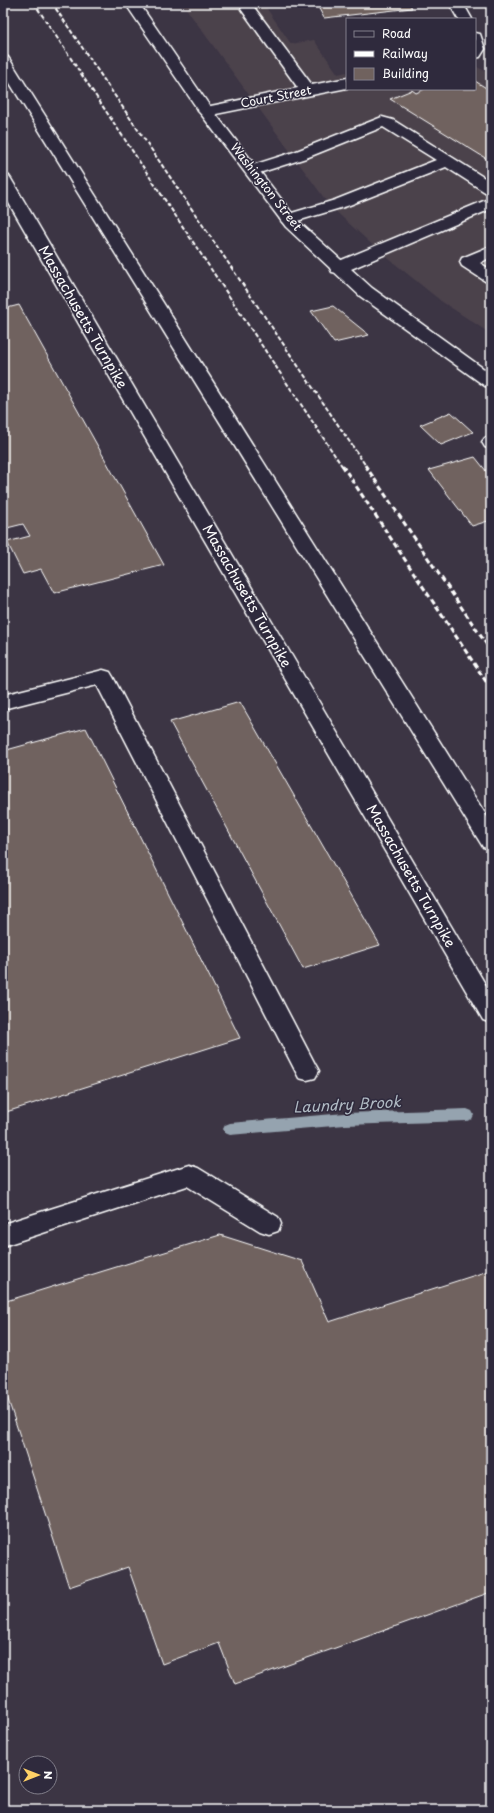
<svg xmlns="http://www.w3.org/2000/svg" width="494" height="1813" font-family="'Playpen Sans',sans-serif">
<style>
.built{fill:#4c424c}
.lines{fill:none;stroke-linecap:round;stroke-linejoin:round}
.stream{fill:#95a3af;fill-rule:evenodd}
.building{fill:#70625e;stroke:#fff}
.minor-casing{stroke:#fff;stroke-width:3}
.major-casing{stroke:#fff;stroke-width:3}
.highway-casing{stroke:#fff;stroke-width:3}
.minor{fill:#2f2a3d;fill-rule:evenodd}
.major{fill:#2f2a3d;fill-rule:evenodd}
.highway{fill:#2f2a3d;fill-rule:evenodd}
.rail-far1{stroke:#fff;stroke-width:2;stroke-dasharray:4.5 2;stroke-linecap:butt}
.rail{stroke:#fff;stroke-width:3;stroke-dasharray:5.5 3;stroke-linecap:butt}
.labels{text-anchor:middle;stroke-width:3;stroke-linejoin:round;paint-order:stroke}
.far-street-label{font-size:12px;fill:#fff;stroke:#2f2a3d}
.street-label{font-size:14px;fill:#fff;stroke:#2f2a3d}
.water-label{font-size:15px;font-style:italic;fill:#b0bac3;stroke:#2f2a3d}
</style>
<rect width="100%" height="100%" fill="#3c3544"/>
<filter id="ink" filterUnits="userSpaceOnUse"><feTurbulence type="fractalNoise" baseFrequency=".025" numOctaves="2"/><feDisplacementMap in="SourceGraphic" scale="8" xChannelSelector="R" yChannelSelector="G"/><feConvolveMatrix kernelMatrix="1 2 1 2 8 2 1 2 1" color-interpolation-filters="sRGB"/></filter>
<g filter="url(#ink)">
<polygon class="built" points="182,3 263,3 291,44 314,40 338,74 347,72 347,89 475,89 475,66 491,74 491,334 441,301 378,250 330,206"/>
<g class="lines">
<polygon class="stream" points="467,1109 472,1111 474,1115 472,1119 467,1121 345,1125 230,1135 225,1133 223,1129 225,1125 230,1123 345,1113"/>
</g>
<g class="building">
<polygon points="316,3 409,3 412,8 324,18"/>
<polygon points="475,81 491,91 491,167 486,163 490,161 390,99 412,90 416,93 425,89 475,89"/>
<polygon points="19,305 164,565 54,593 41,569 23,574 7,542 30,536 23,524 3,529 3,309"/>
<polygon points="333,306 369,335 334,343 311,311"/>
<polygon points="451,412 473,432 441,445 420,425"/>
<polygon points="475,457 491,477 491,520 472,526 429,470"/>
<polygon points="240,702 380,945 303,969 170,722"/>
<polygon points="86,728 240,1038 3,1113 3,751"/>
<polygon points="220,1235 302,1261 329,1322 488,1271 491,1276 491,1592 235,1684 219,1643 162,1664 128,1567 69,1587 3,1384 3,1302"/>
</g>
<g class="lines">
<defs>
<g id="minor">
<polygon points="449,3 463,3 472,19 458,19"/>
<polygon points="248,5 253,6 312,85 347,78 347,88 206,116 201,114 198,111 201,108 298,88 241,9 243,6"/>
<polygon points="475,33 480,34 485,49 480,57 475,58"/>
<polygon points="382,117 393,120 491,182 491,194 485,192 446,167 347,206 294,222 288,224 282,222 280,219 282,216 335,200 436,160 383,127 306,158 259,173 253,175 247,173 245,170 247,167 294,152"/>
<polygon points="491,198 491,209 344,272 338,273 332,272 330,268 332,264"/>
<polygon points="491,246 491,257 480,263 491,270 491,282 485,281 462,266 460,262 462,258"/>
<polygon points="491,436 491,449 485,447 482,442 485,438"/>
<polygon points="103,670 110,672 113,677 315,1064 319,1071 315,1078 307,1080 299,1078 97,685 3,709 3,695"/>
<polygon points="189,1165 198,1168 278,1217 281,1224 278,1231 269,1234 260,1231 187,1186 3,1246 3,1224"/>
</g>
<polygon id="major" points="125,3 139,3 211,108 298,221 372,288 491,374 491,387 485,386 360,296 286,227 201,114"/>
<g id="highway">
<polygon points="3,56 8,57 10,60 491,823 491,849 483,847 3,72"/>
<polygon points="3,174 9,176 11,179 491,994 491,1023 483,1020 3,193"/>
</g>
</defs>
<use href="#minor" class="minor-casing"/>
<use href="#major" class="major-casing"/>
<use href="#highway" class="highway-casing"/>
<use href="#minor" class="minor"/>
<use href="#major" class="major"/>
<use href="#highway" class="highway"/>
<g class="rail-far1">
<polyline points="34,3 342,466"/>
<polyline points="52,3 366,466"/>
</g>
<g class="rail">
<polyline points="342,465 491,689"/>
<polyline points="365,465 491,651"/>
</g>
</g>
</g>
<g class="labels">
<g class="far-street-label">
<text transform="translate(276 97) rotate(-11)" y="4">Court Street</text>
<text transform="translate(266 187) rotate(52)" y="4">Washington Street</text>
</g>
<g class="street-label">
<text transform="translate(83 317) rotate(60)" y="5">Massachusetts Turnpike</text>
<text transform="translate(247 596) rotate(60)" y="5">Massachusetts Turnpike</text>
<text transform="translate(411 876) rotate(60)" y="5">Massachusetts Turnpike</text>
</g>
<g class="water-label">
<text transform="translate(347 1105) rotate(-3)" y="5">Laundry Brook</text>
</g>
</g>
<rect width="494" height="1813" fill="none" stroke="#2f2a3d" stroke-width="16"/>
<rect x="8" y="8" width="478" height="1797" fill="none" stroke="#fff" stroke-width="1.5" filter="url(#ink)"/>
<rect x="346" y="18" width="130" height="72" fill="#2f2a3d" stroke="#827f8b"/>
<rect x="354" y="31" width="20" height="6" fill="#2f2a3d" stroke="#827f8b"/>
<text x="382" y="38" font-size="12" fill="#ffffff">Road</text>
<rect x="354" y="51" width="20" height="6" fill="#ffffff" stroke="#827f8b"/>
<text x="382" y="58" font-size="12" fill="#ffffff">Railway</text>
<rect x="354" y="68" width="20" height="12" fill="#70625e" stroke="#827f8b"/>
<text x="382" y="78" font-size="12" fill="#ffffff">Building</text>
<g transform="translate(38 1775) rotate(90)"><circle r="19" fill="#2f2a3d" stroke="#827f8b"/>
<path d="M0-3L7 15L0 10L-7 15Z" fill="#ffd166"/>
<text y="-6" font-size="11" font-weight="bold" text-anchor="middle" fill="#ffffff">N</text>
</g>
</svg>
